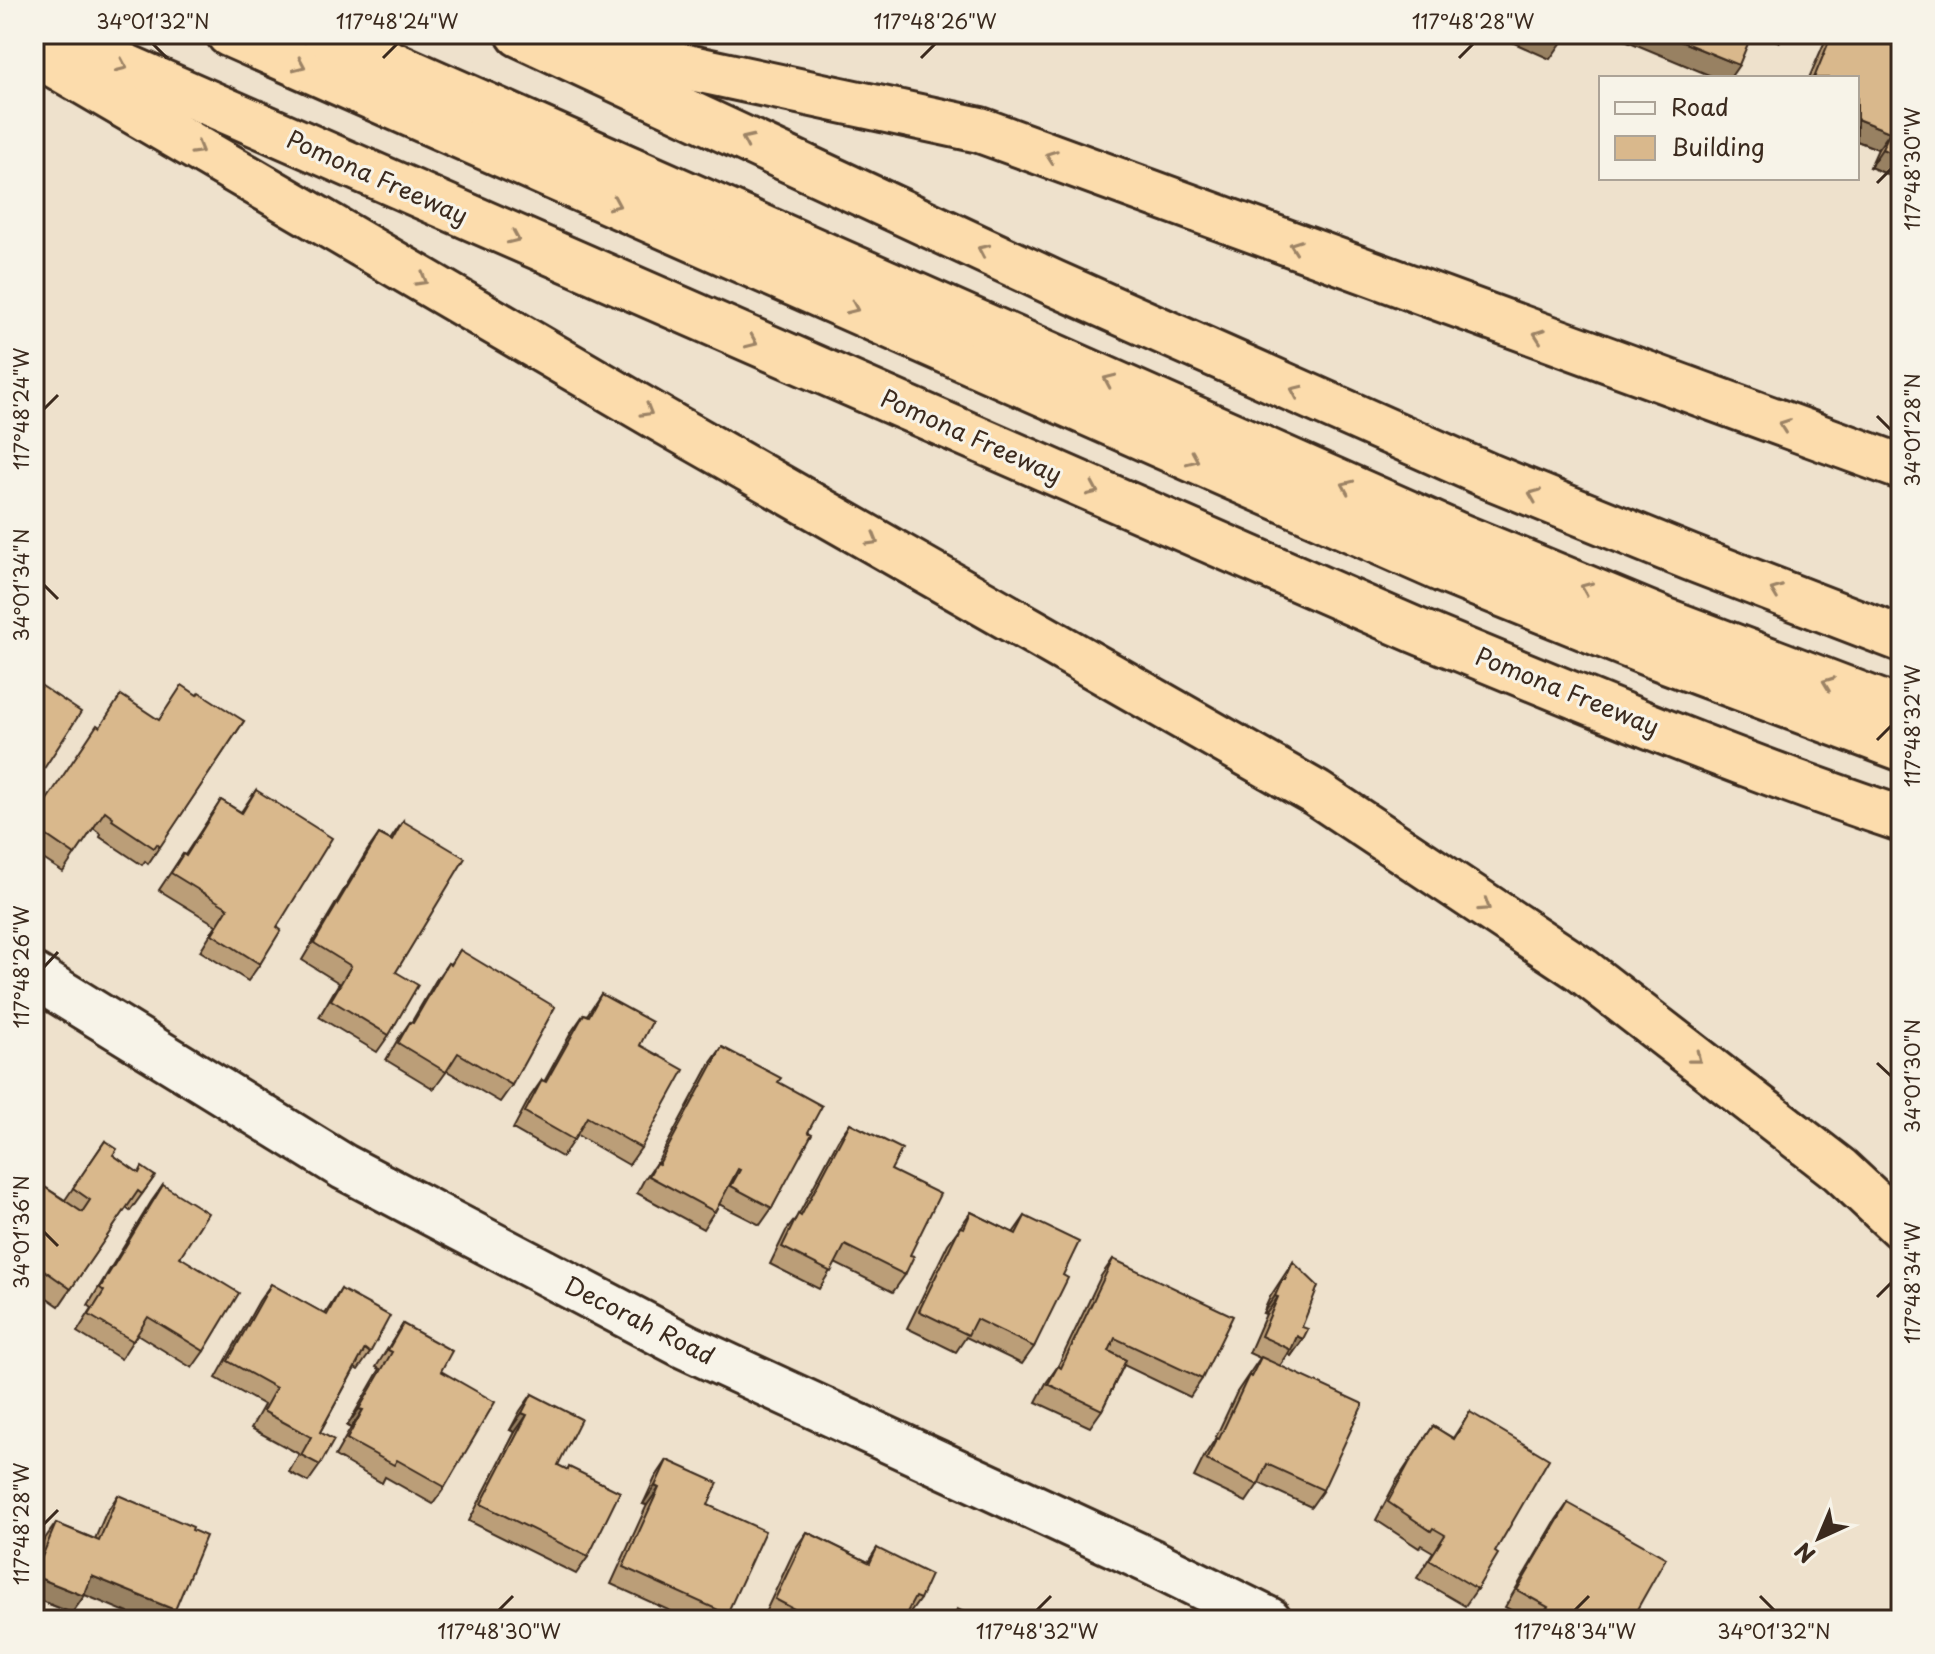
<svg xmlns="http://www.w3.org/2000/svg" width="1935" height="1654" font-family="'Playpen Sans',sans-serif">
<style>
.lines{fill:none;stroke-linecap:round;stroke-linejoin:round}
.street-casing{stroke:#3b2a1e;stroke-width:50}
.highway-casing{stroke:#3b2a1e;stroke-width:50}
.street{stroke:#f7f3e8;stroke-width:44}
.highway{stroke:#fcdcac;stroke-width:44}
.wall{fill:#bb9e78;stroke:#3b2a1e;stroke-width:2}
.shaded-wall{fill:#988162;stroke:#3b2a1e;stroke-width:2}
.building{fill:#d9b88c;stroke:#3b2a1e;stroke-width:2}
.oneway{stroke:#9c8365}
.ticks{fill:none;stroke:#3b2a1e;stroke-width:3}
.labels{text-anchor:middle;stroke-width:6;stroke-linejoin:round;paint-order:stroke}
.street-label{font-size:24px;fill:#3b2a1e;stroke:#f7f3e8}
.neatline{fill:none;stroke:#3b2a1e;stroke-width:3}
.ticks-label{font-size:20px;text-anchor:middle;fill:#3b2a1e}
</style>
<rect width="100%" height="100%" fill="#eee1cc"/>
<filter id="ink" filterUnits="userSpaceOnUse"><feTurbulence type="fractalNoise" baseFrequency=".0125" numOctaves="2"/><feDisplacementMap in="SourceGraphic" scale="16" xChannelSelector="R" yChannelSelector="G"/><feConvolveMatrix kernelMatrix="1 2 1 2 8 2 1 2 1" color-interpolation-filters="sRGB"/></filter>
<g filter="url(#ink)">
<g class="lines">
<defs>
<polyline id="street" points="34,976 344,1167 685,1346 1150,1561 1269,1620"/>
<g id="highway">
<path d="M51 34 1415 630C1575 696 1736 764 1901 819"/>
<polyline points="229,34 1443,570 1655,656 1901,748"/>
<polyline points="325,34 1460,536 1664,620 1901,710"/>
<polyline points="519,34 1054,283 1489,476 1691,558 1901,639"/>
<polyline points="584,45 980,130 1901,467"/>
<polyline points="34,53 662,420 1316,793 1582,970 1840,1170 1901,1227"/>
</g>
</defs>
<use href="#street" class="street-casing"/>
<use href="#highway" class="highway-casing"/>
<use href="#street" class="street"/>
<use href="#highway" class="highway"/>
</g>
<g class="wall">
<polygon points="1828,34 1867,34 1901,180 1870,167 1878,149 1857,141 1857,78 1809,78"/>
<polygon points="197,695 244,721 148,864 145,861 142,865 100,837 101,834 93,828 63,872 34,853 34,818 100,727 159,720"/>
<polygon points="256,790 277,927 260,964 248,981 200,951 216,925 159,890 183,854 185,855 221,800 241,812"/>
<polygon points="403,821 396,972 389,1035 377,1052 319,1017 339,983 302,960 367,851 379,834 390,840"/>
<polygon points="460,950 512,1085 500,1102 447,1071 434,1089 386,1060 398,1039 410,1022 411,1023 436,980 448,963 450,964"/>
<polygon points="601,994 640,1045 641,1148 629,1165 577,1135 562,1157 513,1129 530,1097 542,1080 544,1082 572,1031 584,1014 587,1015"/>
<polygon points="722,1047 778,1082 808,1132 772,1208 760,1225 719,1204 703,1229 637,1193 644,1180 656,1163 657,1163 710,1064"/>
<polygon points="850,1123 891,1170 910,1255 905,1275 893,1292 835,1263 819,1289 770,1264 786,1231 799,1214 838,1140"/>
<polygon points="105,1141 113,1155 138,1173 155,1176 130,1211 126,1208 59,1306 34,1289 34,1180 65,1200"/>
<polygon points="163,1185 204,1351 192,1368 137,1334 121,1359 77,1332 92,1308 88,1305 151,1202"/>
<polygon points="971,1212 1013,1233 1025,1216 1063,1275 1034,1347 1022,1364 966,1337 956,1352 907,1328 948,1244"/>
<polygon points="1113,1259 1202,1379 1190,1397 1124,1365 1102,1410 1090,1427 1036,1402 1046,1383 1058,1366 1101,1276"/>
<polygon points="1293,1262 1303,1339 1291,1356 1288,1354 1280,1366 1323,1490 1311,1507 1259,1483 1246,1502 1194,1477 1205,1455 1214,1441 1237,1392 1260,1358 1249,1353 1266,1314 1263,1313 1270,1297"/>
<polygon points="271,1284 325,1314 341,1289 370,1353 358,1370 355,1368 320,1432 320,1465 308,1482 289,1472 299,1454 251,1428 264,1405 216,1378 259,1301"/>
<polygon points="403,1324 441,1371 445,1487 433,1504 385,1477 382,1483 335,1456 351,1428 347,1426 380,1369 376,1367"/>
<polygon points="532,1394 558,1465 588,1557 576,1574 469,1521 515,1432 510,1430 520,1411"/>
<polygon points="1470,1412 1495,1552 1477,1589 1465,1606 1417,1578 1433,1552 1421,1545 1419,1548 1376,1520 1397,1480 1433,1426 1453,1438"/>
<polygon points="667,1460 708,1505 727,1614 723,1620 690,1620 611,1584 647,1505 643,1504 655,1478"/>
<polygon points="118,1495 85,1595 72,1613 34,1598 34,1565 44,1540 56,1523 95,1539 106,1513"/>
<polygon points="1568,1503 1631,1620 1529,1620 1505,1607 1556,1520"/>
<polygon points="807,1532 868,1562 877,1548 920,1599 908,1616 906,1615 903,1620 769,1620 763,1617 795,1549"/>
</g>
<g class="shaded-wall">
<polygon points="1518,34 1544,34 1562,42 1550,59 1512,42"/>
<polygon points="1613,34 1663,34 1739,65 1730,78 1716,78 1613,35"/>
<polygon points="1760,34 1785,34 1780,42"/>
<polygon points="1857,119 1890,132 1878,149 1857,141"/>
<polygon points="1882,149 1901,157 1901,180 1870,167"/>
<polygon points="1275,1296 1278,1297 1266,1314 1263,1313"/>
<polygon points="1297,1336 1303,1339 1291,1356 1288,1354"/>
<polygon points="359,1409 363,1410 351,1428 347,1426"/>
<polygon points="522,1413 527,1415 515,1432 510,1430"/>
<polygon points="655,1486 659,1488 647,1505 643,1504"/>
<polygon points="34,1576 84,1596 72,1613 34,1598"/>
<polygon points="92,1576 175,1610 168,1620 145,1620 80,1593"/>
</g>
<g class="building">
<polygon points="1544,34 1565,34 1562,42"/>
<polygon points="1663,34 1752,34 1739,65"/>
<polygon points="1832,34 1867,34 1901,49 1901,157 1882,149 1890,132 1857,119 1857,78 1814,78"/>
<polygon points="36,682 81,712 34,784 34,685"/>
<polygon points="182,685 197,695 199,692 244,721 160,847 157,844 154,848 112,820 113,817 105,811 75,855 34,827 34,819 97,725 100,727 121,695 159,720"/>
<polygon points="256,790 332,838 277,927 281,930 260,964 212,934 228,908 171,873 183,854 186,856 221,800 242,813"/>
<polygon points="403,821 465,858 396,972 418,985 389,1035 331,1000 351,966 314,943 379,834 392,841"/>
<polygon points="460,950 555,1007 512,1085 458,1053 446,1072 398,1043 410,1022 413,1023 448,963 451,965"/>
<polygon points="601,994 652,1022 640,1045 684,1070 641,1148 587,1117 574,1140 525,1112 542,1080 546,1082 584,1014 589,1016"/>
<polygon points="722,1047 781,1078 778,1082 822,1106 808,1132 812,1134 772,1208 731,1186 740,1170 738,1169 715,1212 649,1176 656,1163 659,1164"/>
<polygon points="850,1123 902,1149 891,1170 940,1194 910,1255 914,1256 905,1275 845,1245 831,1272 782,1247 798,1214 801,1216"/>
<polygon points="105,1141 117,1149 113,1155 139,1173 142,1167 155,1176 142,1194 138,1191 71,1289 34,1263 34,1180 82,1212 90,1200 73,1188"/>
<polygon points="163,1185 208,1213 180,1257 239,1293 204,1351 148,1317 133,1341 89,1315 104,1291 100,1288"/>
<polygon points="971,1212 1016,1234 1025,1216 1079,1242 1063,1275 1068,1278 1034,1347 976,1319 968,1335 919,1311 960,1227 964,1228"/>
<polygon points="1113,1259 1233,1316 1202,1379 1115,1338 1109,1351 1126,1360 1102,1410 1048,1384 1058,1366 1061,1368"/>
<polygon points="1293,1262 1318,1286 1302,1327 1308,1329 1303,1339 1297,1336 1291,1350 1261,1336 1278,1297 1275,1296 1282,1280 1285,1280"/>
<polygon points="271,1284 327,1315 341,1289 390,1316 370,1353 365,1349 320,1432 334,1440 320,1465 301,1455 311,1437 263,1411 276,1388 228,1361"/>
<polygon points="403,1324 452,1351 441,1371 495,1402 445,1487 397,1460 394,1465 347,1439 363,1410 359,1409 392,1352 388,1350"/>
<polygon points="1261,1357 1363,1404 1323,1490 1267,1464 1258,1485 1206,1460 1217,1438 1219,1439 1249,1375 1251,1377"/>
<polygon points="532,1394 581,1419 558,1465 568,1470 569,1467 620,1492 588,1557 481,1504 527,1415 522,1413"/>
<polygon points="1470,1412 1549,1459 1495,1552 1498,1554 1477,1589 1429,1560 1445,1535 1433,1528 1431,1531 1388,1502 1409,1463 1433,1426 1454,1439"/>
<polygon points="667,1460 718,1483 708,1505 765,1531 727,1614 623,1567 659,1488 655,1486"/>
<polygon points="118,1495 193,1527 192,1530 206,1536 175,1610 92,1576 84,1596 34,1576 56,1523 99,1541"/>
<polygon points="1568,1503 1666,1558 1631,1620 1562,1620 1545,1611 1548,1607 1517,1590"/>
<polygon points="807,1532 870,1563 877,1548 931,1575 920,1599 915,1597 903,1620 789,1620 794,1609 775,1599"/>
<polygon points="957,1609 982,1620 952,1620"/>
<polygon points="1722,1613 1727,1620 1711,1620"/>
<polygon points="1024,1616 1033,1620 1022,1620"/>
</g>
<defs><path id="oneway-chevron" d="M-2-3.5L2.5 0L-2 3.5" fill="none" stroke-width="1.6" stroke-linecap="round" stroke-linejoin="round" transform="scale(2)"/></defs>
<g class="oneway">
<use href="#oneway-chevron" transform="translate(300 65) rotate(24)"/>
<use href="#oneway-chevron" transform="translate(122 66) rotate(24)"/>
<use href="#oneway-chevron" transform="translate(747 140) rotate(-155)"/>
<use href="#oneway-chevron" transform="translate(198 149) rotate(30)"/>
<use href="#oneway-chevron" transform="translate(1051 156) rotate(-160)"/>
<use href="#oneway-chevron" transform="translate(615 204) rotate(24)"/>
<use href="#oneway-chevron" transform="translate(514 238) rotate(24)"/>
<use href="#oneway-chevron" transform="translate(1295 246) rotate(-160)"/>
<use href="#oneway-chevron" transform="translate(983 250) rotate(-155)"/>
<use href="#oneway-chevron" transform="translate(422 280) rotate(30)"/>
<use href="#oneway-chevron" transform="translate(853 308) rotate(24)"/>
<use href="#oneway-chevron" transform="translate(1539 335) rotate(-160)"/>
<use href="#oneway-chevron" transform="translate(752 342) rotate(24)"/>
<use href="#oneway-chevron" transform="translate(1109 380) rotate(-156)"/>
<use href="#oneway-chevron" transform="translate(1296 391) rotate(-156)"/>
<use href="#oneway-chevron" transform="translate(647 411) rotate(30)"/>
<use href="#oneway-chevron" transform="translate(1784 425) rotate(-160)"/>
<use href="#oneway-chevron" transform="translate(1193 459) rotate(24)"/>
<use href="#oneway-chevron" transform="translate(1347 486) rotate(-156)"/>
<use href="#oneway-chevron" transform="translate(1093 490) rotate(24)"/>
<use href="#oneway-chevron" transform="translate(1534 495) rotate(-158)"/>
<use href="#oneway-chevron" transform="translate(873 540) rotate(30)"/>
<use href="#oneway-chevron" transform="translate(1586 588) rotate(-157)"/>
<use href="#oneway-chevron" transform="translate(1776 591) rotate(-159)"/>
<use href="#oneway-chevron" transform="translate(1828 683) rotate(-159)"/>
<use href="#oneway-chevron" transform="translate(1485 906) rotate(33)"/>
<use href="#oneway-chevron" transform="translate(1696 1058) rotate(38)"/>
</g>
</g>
<path class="ticks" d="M153 44 167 58M383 58 397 44M921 58 935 44M1459 58 1473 44M1877 183 1891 169M44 409 58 395M1877 416 1891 430M44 585 58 599M1877 740 1891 726M44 967 58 952M1877 1063 1891 1076M44 1232 58 1246M1877 1297 1891 1283M44 1524 58 1510M1760 1596 1774 1610M499 1610 513 1596M1037 1610 1051 1596M1575 1610 1589 1596"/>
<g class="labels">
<g class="street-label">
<text transform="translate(377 178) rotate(24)" y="8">Pomona Freeway</text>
<text transform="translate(971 437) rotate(24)" y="8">Pomona Freeway</text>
<text transform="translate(1567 692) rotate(22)" y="8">Pomona Freeway</text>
<text transform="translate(639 1321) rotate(27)" y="8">Decorah Road</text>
</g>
</g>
<rect width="1935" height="1654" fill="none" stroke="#f7f3e8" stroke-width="88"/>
<rect x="1599" y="76" width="260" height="104" fill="#f7f3e8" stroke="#aca397" stroke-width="2"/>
<rect x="1615" y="102" width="40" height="12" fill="#f7f3e8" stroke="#aca397" stroke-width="2"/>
<text x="1671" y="116" font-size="24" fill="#3b2a1e">Road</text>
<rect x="1615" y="136" width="40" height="24" fill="#d9b88c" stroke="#aca397" stroke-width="2"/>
<text x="1671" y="156" font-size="24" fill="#3b2a1e">Building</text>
<g transform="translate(1819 1538) rotate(224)" stroke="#f7f3e8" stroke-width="6" paint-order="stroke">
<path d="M0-6L14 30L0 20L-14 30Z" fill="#3b2a1e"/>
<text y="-12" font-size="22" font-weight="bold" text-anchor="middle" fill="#3b2a1e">N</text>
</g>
<rect x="44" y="44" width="1847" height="1566" class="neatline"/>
<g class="ticks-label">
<text x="153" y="29">34°01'32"N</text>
<text x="397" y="29">117°48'24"W</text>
<text x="935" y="29">117°48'26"W</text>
<text x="1473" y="29">117°48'28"W</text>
<text transform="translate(1913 169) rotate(-90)" y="7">117°48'30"W</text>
<text transform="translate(22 409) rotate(-90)" y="7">117°48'24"W</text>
<text transform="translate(1913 430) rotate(-90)" y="7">34°01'28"N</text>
<text transform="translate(22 585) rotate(-90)" y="7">34°01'34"N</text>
<text transform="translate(1913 726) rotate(-90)" y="7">117°48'32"W</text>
<text transform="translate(22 967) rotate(-90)" y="7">117°48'26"W</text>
<text transform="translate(1913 1076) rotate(-90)" y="7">34°01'30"N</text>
<text transform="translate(22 1232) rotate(-90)" y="7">34°01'36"N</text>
<text transform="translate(1913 1283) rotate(-90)" y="7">117°48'34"W</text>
<text transform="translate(22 1524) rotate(-90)" y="7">117°48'28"W</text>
<text x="499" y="1639">117°48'30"W</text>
<text x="1037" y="1639">117°48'32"W</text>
<text x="1575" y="1639">117°48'34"W</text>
<text x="1774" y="1639">34°01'32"N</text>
</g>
</svg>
